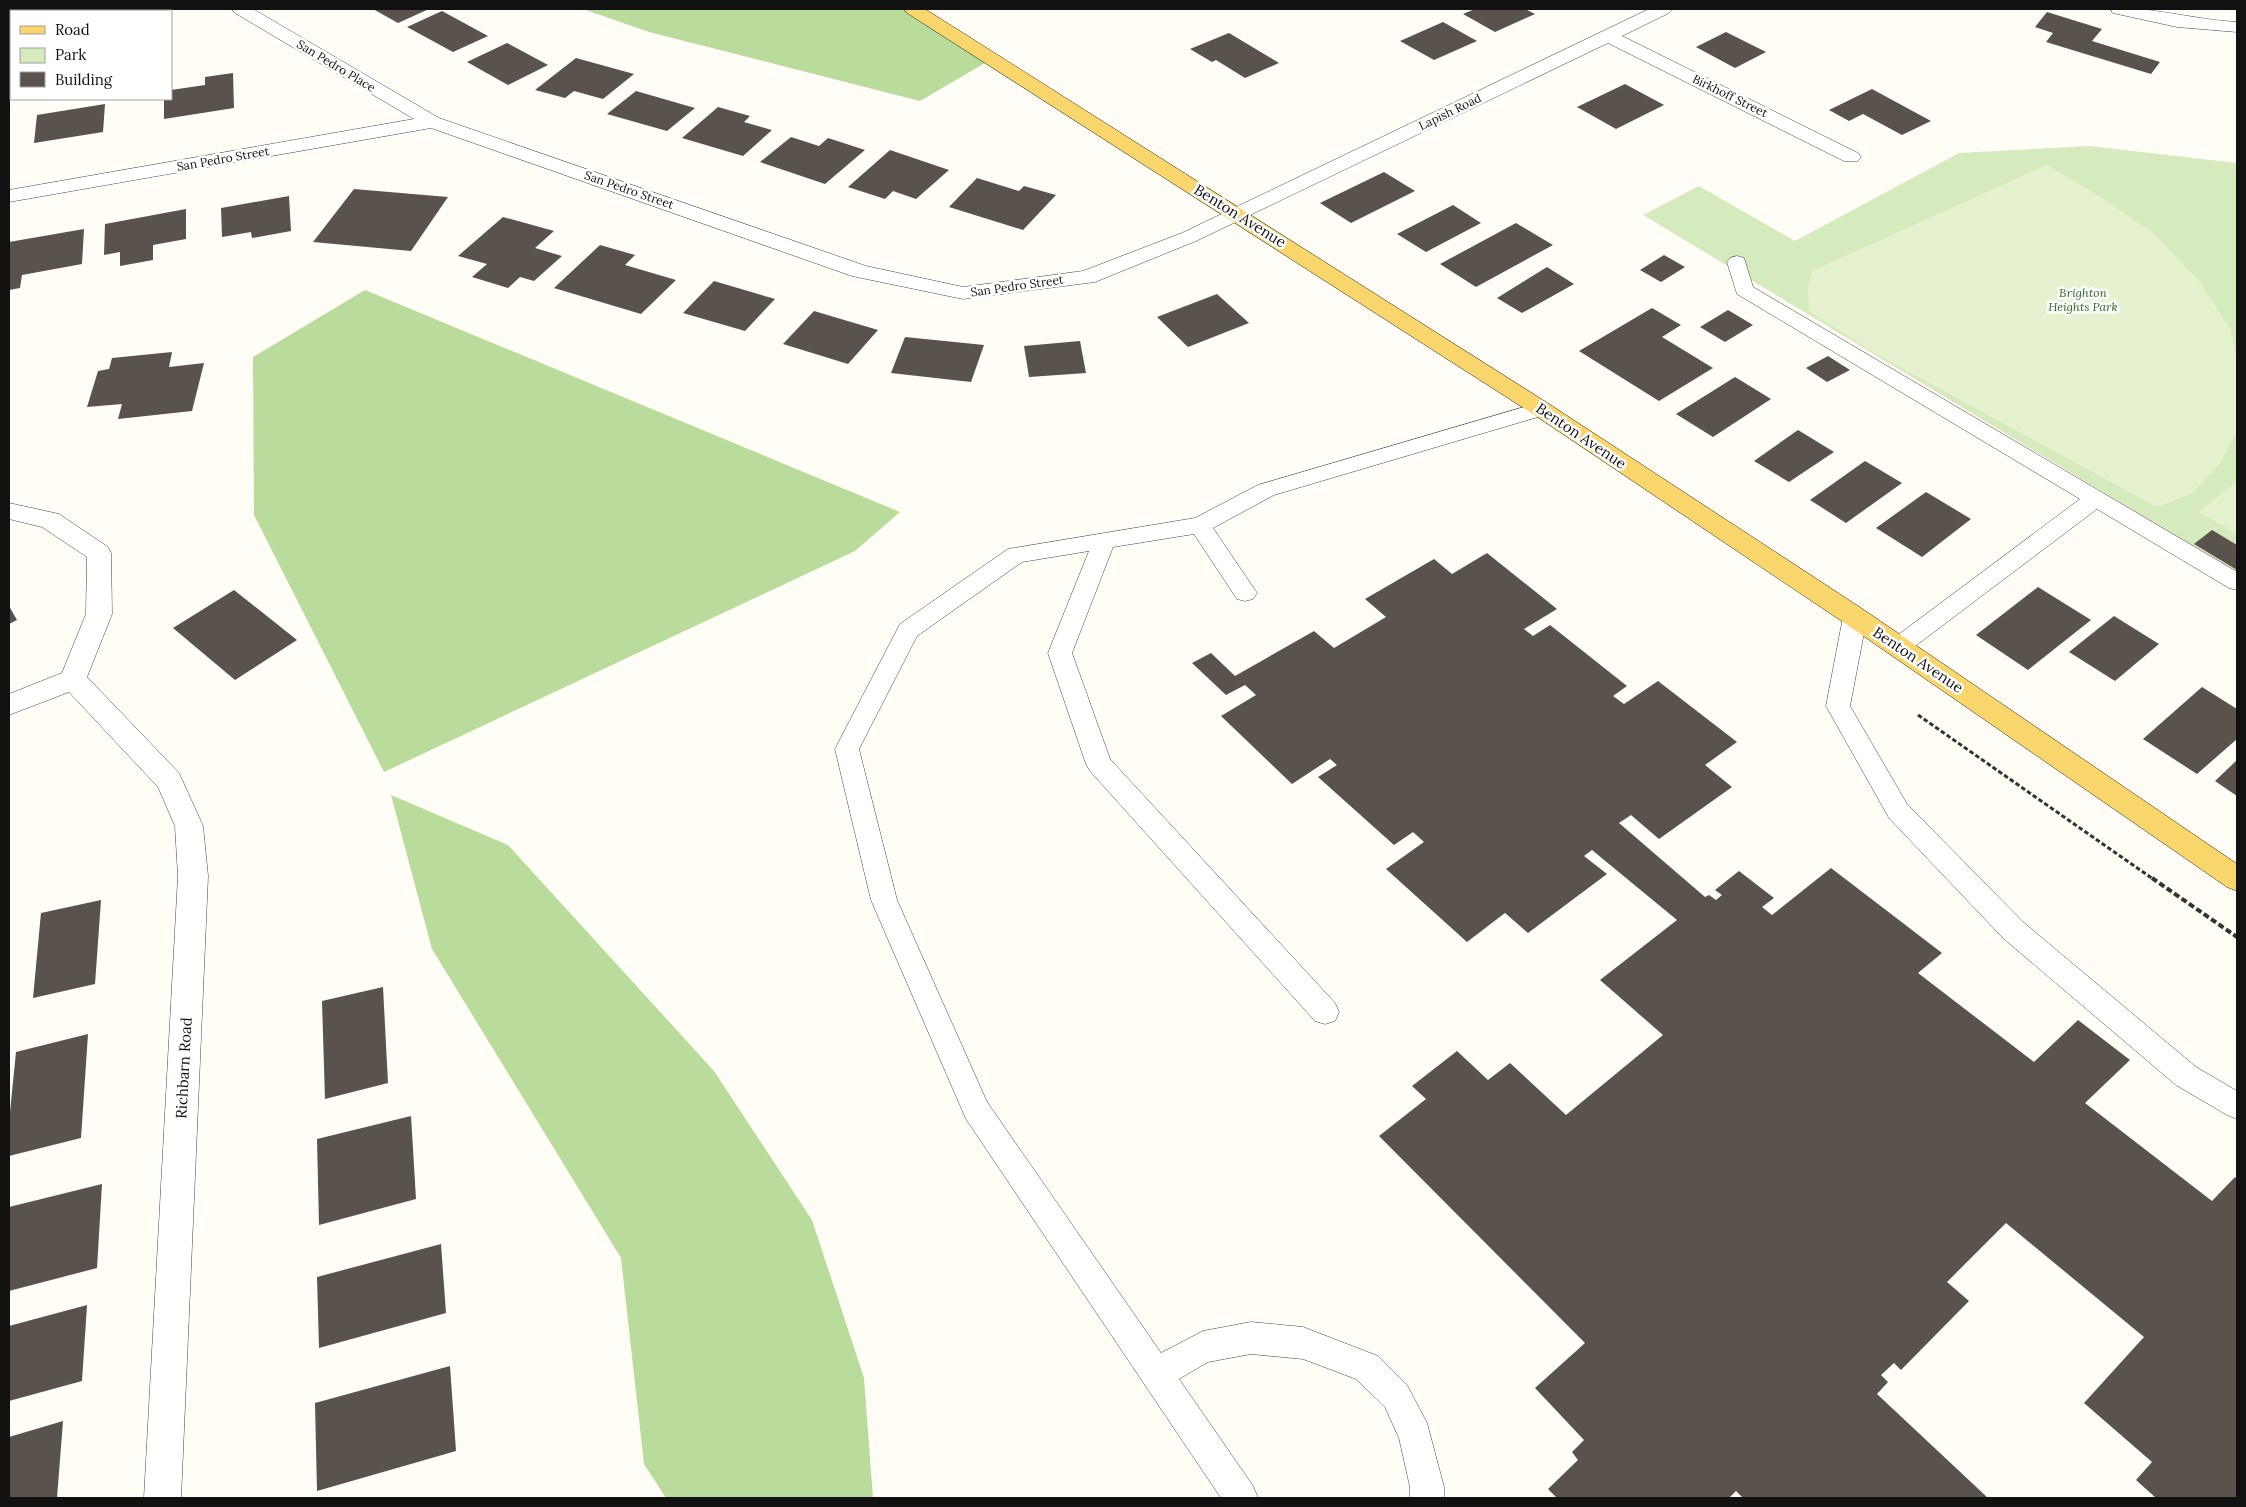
<svg xmlns="http://www.w3.org/2000/svg" width="2246" height="1507" font-family="Lora,serif">
<style>
.green{fill:#d5ebbd}
.forest{fill:#b9dc9c}
.pitch{fill:#e6f2cf}
.building{fill:#5a524d}
.lines{fill:none;stroke-linecap:round;stroke-linejoin:round}
.lane-casing{stroke:#444;stroke-width:1}
.street-casing{stroke:#444;stroke-width:1}
.primary-casing{stroke:#222;stroke-width:1}
.path-far1{stroke:#333;stroke-width:3;stroke-dasharray:4.5 2.5;stroke-linecap:butt}
.path{stroke:#333;stroke-width:4;stroke-dasharray:6 3;stroke-linecap:butt}
.lane{fill:#fff;fill-rule:evenodd}
.street{fill:#fff;fill-rule:evenodd}
.primary{fill:#f9d66b;fill-rule:evenodd}
.labels{text-anchor:middle;stroke-width:5;stroke-linejoin:round;paint-order:stroke}
.far-street-label{font-size:12px;fill:#111;stroke:#fff}
.far-park-label{font-size:12px;font-style:italic;fill:#2f6b1f;stroke:#fff}
.street-label{font-size:15px;fill:#111;stroke:#fff}
</style>
<rect width="100%" height="100%" fill="#fffdf5"/>
<polygon class="green" points="2089,146 2237,163 2237,573 1643,215 1699,186 1795,241 1959,153"/>
<g class="forest">
<polygon points="583,9 913,9 992,59 920,101 649,32"/>
<polygon points="365,290 900,512 855,551 384,772 254,515 253,357"/>
<polygon points="391,795 508,845 714,1071 812,1220 864,1378 873,1498 666,1498 644,1464 621,1258 432,949"/>
</g>
<g class="pitch">
<polygon points="2047,165 2102,198 2152,232 2199,281 2230,329 2237,359 2237,431 2220,464 2192,493 2157,507 1878,355 1809,311 1808,287 1812,271"/>
<polygon points="2237,481 2237,534 2199,512"/>
</g>
<g class="building">
<polygon points="43,9 83,9 77,11 47,11"/>
<polygon points="373,9 429,9 398,23"/>
<polygon points="1475,9 1525,9 1535,14 1495,32 1463,14"/>
<polygon points="442,11 488,36 453,52 407,27"/>
<polygon points="2047,12 2102,29 2092,41 2160,62 2151,74 2046,42 2053,33 2035,27"/>
<polygon points="1443,22 1477,41 1434,60 1400,41"/>
<polygon points="1726,32 1766,52 1735,68 1696,47"/>
<polygon points="1229,33 1279,63 1245,78 1216,60 1212,62 1190,49"/>
<polygon points="507,43 548,65 508,85 467,62"/>
<polygon points="576,58 634,74 603,99 574,91 565,98 535,90"/>
<polygon points="233,73 234,108 164,119 164,99 171,99 171,90 205,85 205,77"/>
<polygon points="1625,84 1664,105 1616,129 1577,107"/>
<polygon points="1872,89 1931,121 1902,135 1863,114 1849,121 1829,110"/>
<polygon points="636,91 695,108 667,131 607,114"/>
<polygon points="105,104 103,132 34,143 37,115"/>
<polygon points="718,107 750,116 744,122 772,130 743,156 682,138"/>
<polygon points="791,137 819,146 828,138 865,150 825,184 760,162"/>
<polygon points="890,150 949,170 916,199 893,191 885,199 848,187"/>
<polygon points="1384,172 1415,191 1351,223 1320,203"/>
<polygon points="977,178 1019,191 1024,186 1056,195 1023,230 949,207"/>
<polygon points="354,189 448,197 411,251 313,242"/>
<polygon points="289,196 291,231 252,238 251,232 222,237 221,208"/>
<polygon points="1453,205 1481,223 1426,252 1397,234"/>
<polygon points="186,209 186,239 153,245 153,260 120,266 120,252 104,255 105,224"/>
<polygon points="503,217 554,231 535,248 562,256 534,281 520,277 508,288 472,277 487,264 458,256"/>
<polygon points="1516,223 1553,245 1476,287 1440,264"/>
<polygon points="84,229 82,264 22,275 20,288 9,290 9,242"/>
<polygon points="600,245 635,255 625,265 676,280 641,314 554,288"/>
<polygon points="1664,255 1685,267 1661,282 1640,270"/>
<polygon points="1547,267 1574,284 1522,313 1497,298"/>
<polygon points="714,281 775,299 745,331 683,313"/>
<polygon points="1217,294 1249,323 1188,347 1157,317"/>
<polygon points="1652,308 1681,325 1662,337 1713,368 1659,401 1579,351"/>
<polygon points="1728,310 1753,325 1725,342 1700,327"/>
<polygon points="814,311 878,330 848,364 783,344"/>
<polygon points="905,337 984,345 971,382 891,373"/>
<polygon points="1080,341 1086,373 1029,377 1024,346"/>
<polygon points="172,352 169,367 204,363 192,411 118,419 122,404 87,407 98,371 109,369 112,358"/>
<polygon points="1828,356 1850,370 1827,382 1806,368"/>
<polygon points="1735,377 1771,399 1713,437 1676,414"/>
<polygon points="1798,430 1834,452 1789,482 1754,461"/>
<polygon points="1865,461 1902,483 1846,523 1810,500"/>
<polygon points="1926,492 1971,519 1922,557 1876,528"/>
<polygon points="2212,530 2237,545 2237,570 2194,544"/>
<polygon points="1487,553 1557,609 1524,629 1533,636 1550,625 1627,686 1613,696 1624,704 1658,681 1737,742 1705,765 1732,787 1659,839 1631,815 1619,823 1705,897 1709,895 1716,900 1722,895 1715,890 1739,871 1774,898 1762,907 1772,915 1831,868 1942,953 1918,973 2034,1062 2078,1020 2130,1060 2085,1103 2212,1201 2235,1177 2237,1179 2237,1498 2156,1498 2136,1480 2152,1462 2084,1403 2144,1337 2006,1223 1947,1282 1969,1301 1901,1370 1894,1363 1881,1375 1888,1382 1877,1394 1988,1498 1743,1498 1736,1491 1729,1498 1557,1498 1548,1489 1578,1460 1572,1452 1584,1440 1535,1388 1585,1343 1379,1136 1426,1099 1412,1086 1457,1051 1488,1080 1510,1063 1566,1115 1663,1035 1600,980 1677,920 1592,850 1584,856 1607,874 1528,933 1505,913 1467,942 1386,869 1424,842 1413,832 1394,845 1318,777 1337,765 1330,759 1292,784 1221,716 1256,695 1245,685 1226,695 1192,663 1211,653 1235,676 1314,631 1334,648 1386,617 1365,599 1434,559 1452,574"/>
<polygon points="2038,587 2091,620 2028,670 1976,635"/>
<polygon points="234,590 297,640 235,680 173,628"/>
<polygon points="9,606 17,620 9,624"/>
<polygon points="2114,616 2159,644 2115,681 2069,652"/>
<polygon points="2202,687 2237,709 2237,739 2197,774 2143,739"/>
<polygon points="2237,760 2237,796 2215,781"/>
<polygon points="101,900 95,984 33,998 41,913"/>
<polygon points="383,987 388,1083 325,1099 322,1001"/>
<polygon points="88,1034 81,1138 9,1156 9,1122 16,1052"/>
<polygon points="411,1116 416,1199 319,1225 317,1139"/>
<polygon points="102,1184 97,1268 9,1291 9,1207"/>
<polygon points="441,1244 446,1313 319,1348 317,1277"/>
<polygon points="87,1305 82,1381 9,1401 9,1326"/>
<polygon points="450,1366 456,1451 317,1491 315,1403"/>
<polygon points="63,1421 57,1498 9,1498 9,1437"/>
</g>
<g class="lines">
<defs>
<g id="lane">
<polygon points="1737,256 1744,258 1753,287 2237,572 2237,590 2229,588 2097,509 1906,653 1898,656 1890,653 1886,647 1890,641 2080,499 1737,294 1727,262 1730,258"/>
<polygon points="1541,402 1548,404 1551,409 1548,414 1274,495 1213,528 1257,593 1253,599 1245,601 1237,599 1194,534 1113,547 1072,653 1110,759 1335,1003 1339,1012 1335,1021 1325,1024 1315,1021 1090,771 1086,764 1048,653 1089,551 1022,562 917,636 859,749 897,900 987,1102 1161,1353 1203,1331 1251,1322 1303,1327 1378,1356 1407,1385 1427,1423 1444,1487 1444,1498 1410,1498 1410,1487 1399,1438 1385,1407 1356,1379 1303,1359 1251,1354 1208,1362 1179,1379 1253,1486 1258,1498 1221,1498 966,1119 871,900 835,749 900,624 1008,549 1195,518 1258,485"/>
<polygon points="1855,609 1863,611 1867,617 1850,706 1907,804 2023,922 2196,1067 2237,1091 2237,1119 2227,1115 2176,1085 2003,938 1889,818 1826,706 1843,617 1847,611"/>
</g>
<g id="street">
<polygon points="232,9 253,9 439,118 866,266 963,287 1083,271 1182,233 1649,9 1672,9 1669,13 1622,36 1858,153 1861,157 1858,161 1844,161 1608,43 1196,241 1095,282 963,299 852,276 431,128 9,202 9,190 414,119 235,13"/>
<path d="M2110 9C2151 6 2195 20 2237 22V32L2177 27 2113 13Z"/>
<polygon points="9,503 59,514 108,547 111,553 112,614 87,677 179,773 203,826 208,876 181,1498 144,1498 178,876 175,826 158,787 69,692 9,715 9,694 62,673 86,614 87,557 42,527 9,519"/>
</g>
<polygon id="primary" points="904,9 925,9 1549,404 1864,610 2237,864 2237,891 2227,887 1846,624 1533,414 907,13"/>
</defs>
<use href="#lane" class="lane-casing"/>
<use href="#street" class="street-casing"/>
<use href="#primary" class="primary-casing"/>
<polyline class="path-far1" points="1918,715 2153,879"/>
<polyline class="path" points="2152,878 2237,937"/>
<use href="#lane" class="lane"/>
<use href="#street" class="street"/>
<use href="#primary" class="primary"/>
</g>
<g class="labels">
<g class="far-street-label">
<text transform="translate(336 66) rotate(31)" y="4">San Pedro Place</text>
<text transform="translate(1730 96) rotate(26)" y="4">Birkhoff Street</text>
<text transform="translate(1450 112) rotate(-26)" y="4">Lapish Road</text>
<text transform="translate(223 159) rotate(-10)" y="4">San Pedro Street</text>
<text transform="translate(629 190) rotate(19)" y="4">San Pedro Street</text>
<text transform="translate(1017 286) rotate(-8)" y="4">San Pedro Street</text>
</g>
<g class="far-park-label">
<text x="2083" y="297">Brighton<tspan x="2083" dy="14">Heights Park</tspan></text>
</g>
<g class="street-label">
<text transform="translate(1240 216) rotate(32)" y="5">Benton Avenue</text>
<text transform="translate(1581 436) rotate(34)" y="5">Benton Avenue</text>
<text transform="translate(1918 660) rotate(34)" y="5">Benton Avenue</text>
<text transform="translate(184 1068) rotate(-87)" y="5">Richbarn Road</text>
</g>
</g>
<rect width="2246" height="1507" fill="none" stroke="#111111" stroke-width="20"/>
<rect x="10" y="10" width="162" height="90" fill="#ffffff" stroke="#a0a0a0"/>
<rect x="20" y="26" width="25" height="8" fill="#f9d66b" stroke="#a0a0a0"/>
<text x="55" y="35" font-size="15" fill="#111111">Road</text>
<rect x="20" y="48" width="25" height="15" fill="#d5ebbd" stroke="#a0a0a0"/>
<text x="55" y="60" font-size="15" fill="#111111">Park</text>
<rect x="20" y="72" width="25" height="15" fill="#5a524d" stroke="#a0a0a0"/>
<text x="55" y="85" font-size="15" fill="#111111">Building</text>
</svg>
